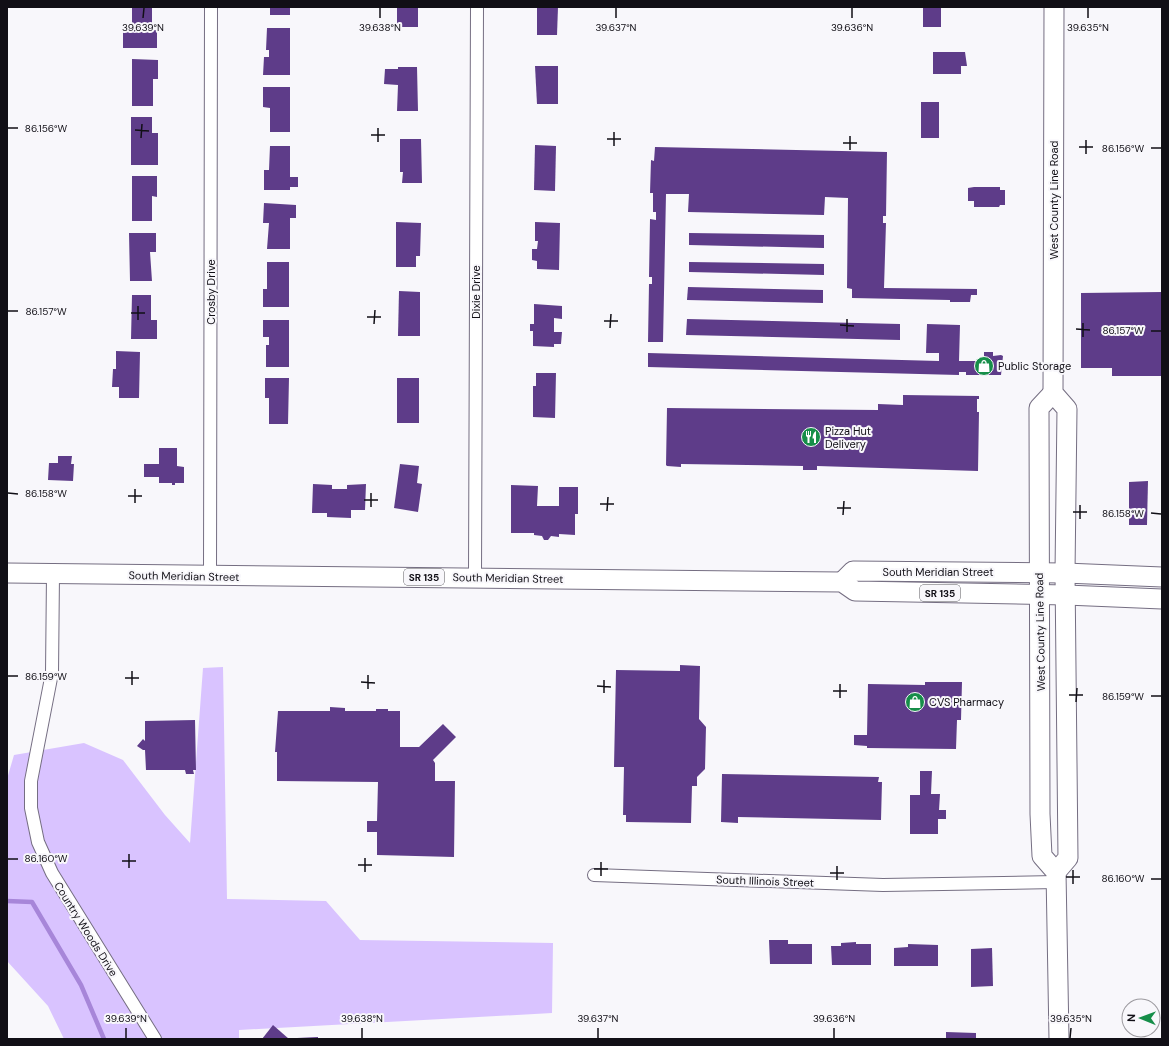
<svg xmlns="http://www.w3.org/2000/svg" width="1169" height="1046" font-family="'DM Sans',sans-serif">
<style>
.green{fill:#d9c3ff}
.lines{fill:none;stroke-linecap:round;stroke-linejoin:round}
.stream{stroke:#a786d9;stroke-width:4.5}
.building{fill:#5e3c89}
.minor-casing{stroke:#756e82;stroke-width:14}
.primary-casing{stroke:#756e82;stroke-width:21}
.minor{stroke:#fff;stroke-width:12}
.primary{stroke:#fff;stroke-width:19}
.ticks{fill:none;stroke:#110f16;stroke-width:1.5}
.labels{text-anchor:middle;stroke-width:4;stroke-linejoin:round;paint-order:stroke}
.shield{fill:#f8f7fb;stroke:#56555b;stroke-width:1}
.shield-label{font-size:10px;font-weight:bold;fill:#110f16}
.street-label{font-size:11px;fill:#110f16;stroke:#f8f7fb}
.poi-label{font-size:11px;fill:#110f16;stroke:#f8f7fb;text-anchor:start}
.ticks-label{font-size:10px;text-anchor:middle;fill:#110f16;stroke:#f8f7fb;stroke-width:4;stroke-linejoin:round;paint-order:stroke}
</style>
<rect width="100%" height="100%" fill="#f8f7fb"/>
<polygon class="green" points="223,667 227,899 326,901 360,940 553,943 552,1013 239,1030 239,1039 64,1039 48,1006 7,961 7,779 14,755 84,743 123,760 165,815 190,843 203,668"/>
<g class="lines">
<polyline class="stream" points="7,901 32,902 81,985 104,1039"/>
</g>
<g class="building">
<polygon points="132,7 152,7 152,30 157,30 157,48 123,48 123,31 132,31"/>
<rect x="270" y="7" width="20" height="8"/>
<rect x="397" y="7" width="21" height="20"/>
<polygon points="537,7 558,7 557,35 537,35"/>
<rect x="923" y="7" width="18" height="20"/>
<polygon points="267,28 290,28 290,75 263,75 264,57 269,57 269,50 266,50"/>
<polygon points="933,52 965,52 967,66 961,66 961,74 933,74"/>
<polygon points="132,59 158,60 158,79 153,79 153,106 132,106"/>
<polygon points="535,66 558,66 558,104 537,104"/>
<polygon points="398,67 417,67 418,111 397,111 398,85 384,84 385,69 398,69"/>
<polygon points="263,87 290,87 290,132 270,132 270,108 263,107"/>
<rect x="921" y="102" width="18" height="36"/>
<polygon points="131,117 152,117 152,133 158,133 158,165 131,165"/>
<polygon points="400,139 421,139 422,183 402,183 403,172 400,172"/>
<polygon points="535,145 556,146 555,191 534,190"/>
<polygon points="270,146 290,146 290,177 298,177 298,187 290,187 290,190 264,190 264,170 269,170"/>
<polygon points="655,147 887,152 886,216 883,216 883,223 886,223 884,288 977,289 977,295 971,295 970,302 950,302 950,300 852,298 852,289 847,288 848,198 825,197 824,215 688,212 689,194 666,194 663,342 648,342 649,284 652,284 652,277 649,277 650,219 656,220 656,212 653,212 653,193 650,193 651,160 654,161"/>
<polygon points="132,176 157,176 157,197 152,196 152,221 132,221"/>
<polygon points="974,187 1000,187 1000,190 1005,190 1005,205 1000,205 999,207 974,207 974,201 968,201 968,188"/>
<polygon points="264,203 296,205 296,218 290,218 290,249 267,249 269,223 263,223"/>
<polygon points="396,222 421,223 420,256 416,256 416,267 396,267"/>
<polygon points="535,222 560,223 559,270 537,269 537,261 532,260 532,249 537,249 538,241 535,241"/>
<polygon points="129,233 156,233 156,252 150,252 152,281 130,281"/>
<polygon points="689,233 824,235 824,248 689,245"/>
<polygon points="267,262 289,262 289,307 263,307 263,289 267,289"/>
<polygon points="689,262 824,264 824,275 689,272"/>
<polygon points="688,287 823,290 823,303 687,300"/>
<polygon points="399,291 420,292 420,336 398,336"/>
<polygon points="1162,292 1162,376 1112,376 1112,368 1081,368 1081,293"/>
<polygon points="132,295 151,295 151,320 157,320 157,339 131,339"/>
<polygon points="534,304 562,306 562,319 554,318 554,332 562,332 561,344 554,344 554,347 533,346 533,331 530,331 530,324 534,324"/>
<polygon points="687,319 900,324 900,340 686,335"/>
<polygon points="263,320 289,320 289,367 266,367 266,345 269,345 269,337 263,337"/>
<polygon points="927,324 960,325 959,361 984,361 984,352 993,352 993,356 1001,355 1003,356 1001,375 966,375 966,372 959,372 959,375 648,367 648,353 939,361 939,353 926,353"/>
<polygon points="116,351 140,352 139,398 119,398 119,387 112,387 113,369 116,369"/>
<polygon points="536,373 556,373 555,418 533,417 533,386 536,386"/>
<polygon points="265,378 289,378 288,424 269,424 269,398 265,398"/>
<rect x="397" y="378" width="22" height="45"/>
<polygon points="903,395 979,396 979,399 977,399 977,412 979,412 978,471 817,466 817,470 803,470 803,466 681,464 681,467 667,466 666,465 667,408 878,410 878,404 903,405"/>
<polygon points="159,448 177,448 177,466 184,467 184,483 175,483 175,485 172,485 172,483 159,483 159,477 144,477 144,464 159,464"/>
<polygon points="58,456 72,456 71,464 74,464 73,481 48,480 49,463 58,463"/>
<polygon points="400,464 419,466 417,483 422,484 418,512 394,508"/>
<polygon points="1148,481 1147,525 1129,525 1129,482"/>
<polygon points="313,484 332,485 332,489 347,489 347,485 366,484 365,510 351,510 351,518 327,517 327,513 312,513"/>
<polygon points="511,485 538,486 537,506 559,506 559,487 578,487 578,514 575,514 575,535 559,534 559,537 551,536 548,540 544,540 542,536 534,535 534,533 511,533"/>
<polygon points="680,665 700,666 699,719 706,727 705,769 697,777 697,786 692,786 691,823 626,822 626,815 623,815 624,767 614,767 616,670 680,671"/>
<polygon points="925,682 962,682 961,720 957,720 956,749 867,748 867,746 854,745 854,735 867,735 868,684 925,685"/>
<polygon points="330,707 345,708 345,711 376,711 376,709 388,709 388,711 400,711 400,747 419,747 443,724 456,737 433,760 435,763 435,781 455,781 454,857 377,855 377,832 367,832 367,821 377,821 378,782 277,781 277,752 275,752 278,711 330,711"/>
<polygon points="195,720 196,770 193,770 194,774 186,774 185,770 146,770 145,750 143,750 137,746 143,739 145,741 145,721"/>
<polygon points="920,771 932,771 931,794 940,794 939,810 946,810 946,819 938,819 938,834 910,834 910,795 920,795"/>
<polygon points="722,774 879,777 878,782 882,782 881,820 738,817 738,823 721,822"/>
<polygon points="769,940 788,940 788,944 812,944 812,964 770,964"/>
<polygon points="856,942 856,944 871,944 871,965 832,965 831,946 841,946 841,943"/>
<polygon points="908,944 938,945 938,966 894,966 894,948 908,947"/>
<polygon points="992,948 993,986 971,987 971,949"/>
<polygon points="273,1025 289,1039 262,1039"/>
<polygon points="946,1032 976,1033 976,1039 946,1039"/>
<polygon points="318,1037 318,1039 297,1039 297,1038"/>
</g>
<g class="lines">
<defs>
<g id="minor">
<polyline points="53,574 52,673 31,781 31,808 38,842 52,873 155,1039"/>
<polyline points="210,576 211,7"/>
<polyline points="475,577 477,7"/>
<polyline points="594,875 883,885 1056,882"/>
</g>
<g id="primary">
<polyline points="1054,7 1053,393 1067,409 1065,573 1068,858 1056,872"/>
<polyline points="1053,393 1039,408 1040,814 1042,856 1056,872 1059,1039"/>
<polyline points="7,573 842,582 855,591 1066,595 1162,599"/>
<polyline points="842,582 853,571 1065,573 1162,577"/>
</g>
</defs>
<use href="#minor" class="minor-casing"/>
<use href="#primary" class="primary-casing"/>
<use href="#minor" class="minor"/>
<use href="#primary" class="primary"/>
</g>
<path class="ticks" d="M143 18 144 8M380 18V8M616 18V8M852 18V8M1088 18V8M8 128H18M135 130 149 131M371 135H385M141 138 142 124M607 139H621M378 142V128M843 143H857M614 146V132M1079 147H1093M1151 148H1161M850 150V136M1086 154V140M8 311H18M131 313H145M367 317H381M138 320V306M604 321H618M374 324 375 310M840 325 854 326M610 328 611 314M1076 329 1090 330M1151 331H1161M847 332V319M1083 337V323M8 493 18 494M128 496H142M364 500H378M135 503V489M600 504H614M371 507V493M837 508H851M607 511 608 497M1073 512H1087M1151 513 1161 514M843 515 844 501M1080 519V505M8 676H18M125 678H139M361 682 375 683M132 685V671M597 686 611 687M368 689V675M833 691H847M604 693V680M1069 695H1083M1151 696H1161M840 698V684M1076 702 1077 688M8 859H18M122 861H136M358 865H372M129 868V854M594 869H608M365 872V858M830 873H844M601 876V862M1066 877H1080M1151 879H1161M837 880V866M1073 884V870M126 1038V1028M362 1038V1028M598 1038V1028M834 1038V1028M1070 1038 1071 1028"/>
<defs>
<symbol id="shop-disc" viewBox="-11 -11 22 22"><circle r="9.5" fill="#168e49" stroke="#f8f7fb"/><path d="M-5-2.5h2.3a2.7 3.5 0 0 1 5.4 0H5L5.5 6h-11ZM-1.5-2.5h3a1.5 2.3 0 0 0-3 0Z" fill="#fff"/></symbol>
<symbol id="restaurant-disc" viewBox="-11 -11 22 22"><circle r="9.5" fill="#168e49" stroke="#f8f7fb"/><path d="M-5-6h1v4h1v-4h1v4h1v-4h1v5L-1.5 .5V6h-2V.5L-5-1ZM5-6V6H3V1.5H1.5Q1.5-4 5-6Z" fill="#fff"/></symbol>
</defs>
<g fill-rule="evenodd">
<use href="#shop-disc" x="973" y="355" width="22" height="22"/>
<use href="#restaurant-disc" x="800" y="426" width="22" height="22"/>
<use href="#shop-disc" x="904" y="691" width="22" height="22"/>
</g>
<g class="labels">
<g class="shield">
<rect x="404" y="569" width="40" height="16" rx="3"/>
<rect x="920" y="585" width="40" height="16" rx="3"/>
</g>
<g class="shield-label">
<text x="424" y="581">SR 135</text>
<text x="940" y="597">SR 135</text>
</g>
<g class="street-label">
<text transform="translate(1054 200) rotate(-90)" y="4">West County Line Road</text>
<text transform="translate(211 292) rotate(-90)" y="4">Crosby Drive</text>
<text transform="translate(476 292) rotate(-90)" y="4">Dixie Drive</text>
<text x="938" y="576">South Meridian Street</text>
<text transform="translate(184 576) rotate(1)" y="4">South Meridian Street</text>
<text transform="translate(508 578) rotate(1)" y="4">South Meridian Street</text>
<text transform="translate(1040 632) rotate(-91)" y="4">West County Line Road</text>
<text transform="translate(765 881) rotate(2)" y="4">South Illinois Street</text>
<text transform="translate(86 929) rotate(58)" y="4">Country Woods Drive</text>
</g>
<g class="poi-label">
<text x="998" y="370">Public Storage</text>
<text x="825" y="435">Pizza Hut<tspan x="825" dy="13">Delivery</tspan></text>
<text x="929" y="706">CVS Pharmacy</text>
</g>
</g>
<g class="ticks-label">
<text x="143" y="31">39.639°N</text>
<text x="380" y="31">39.638°N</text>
<text x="616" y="31">39.637°N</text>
<text x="852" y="31">39.636°N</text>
<text x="1088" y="31">39.635°N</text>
<text x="46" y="132">86.156°W</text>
<text x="1123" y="152">86.156°W</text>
<text x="46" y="315">86.157°W</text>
<text x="1123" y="334">86.157°W</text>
<text x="46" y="497">86.158°W</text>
<text x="1123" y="517">86.158°W</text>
<text x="46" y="680">86.159°W</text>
<text x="1123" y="700">86.159°W</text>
<text x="46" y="862">86.160°W</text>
<text x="1123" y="882">86.160°W</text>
<text x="126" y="1022">39.639°N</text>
<text x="362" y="1022">39.638°N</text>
<text x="598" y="1022">39.637°N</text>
<text x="834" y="1022">39.636°N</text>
<text x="1071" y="1022">39.635°N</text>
</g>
<rect width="1169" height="1046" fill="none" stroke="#110f16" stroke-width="16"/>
<g transform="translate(1141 1018) rotate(271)"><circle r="19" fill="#f8f7fb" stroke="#9c9a9f"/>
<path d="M0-3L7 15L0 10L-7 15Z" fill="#168e49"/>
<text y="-6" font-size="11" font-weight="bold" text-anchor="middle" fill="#110f16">N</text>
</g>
</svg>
